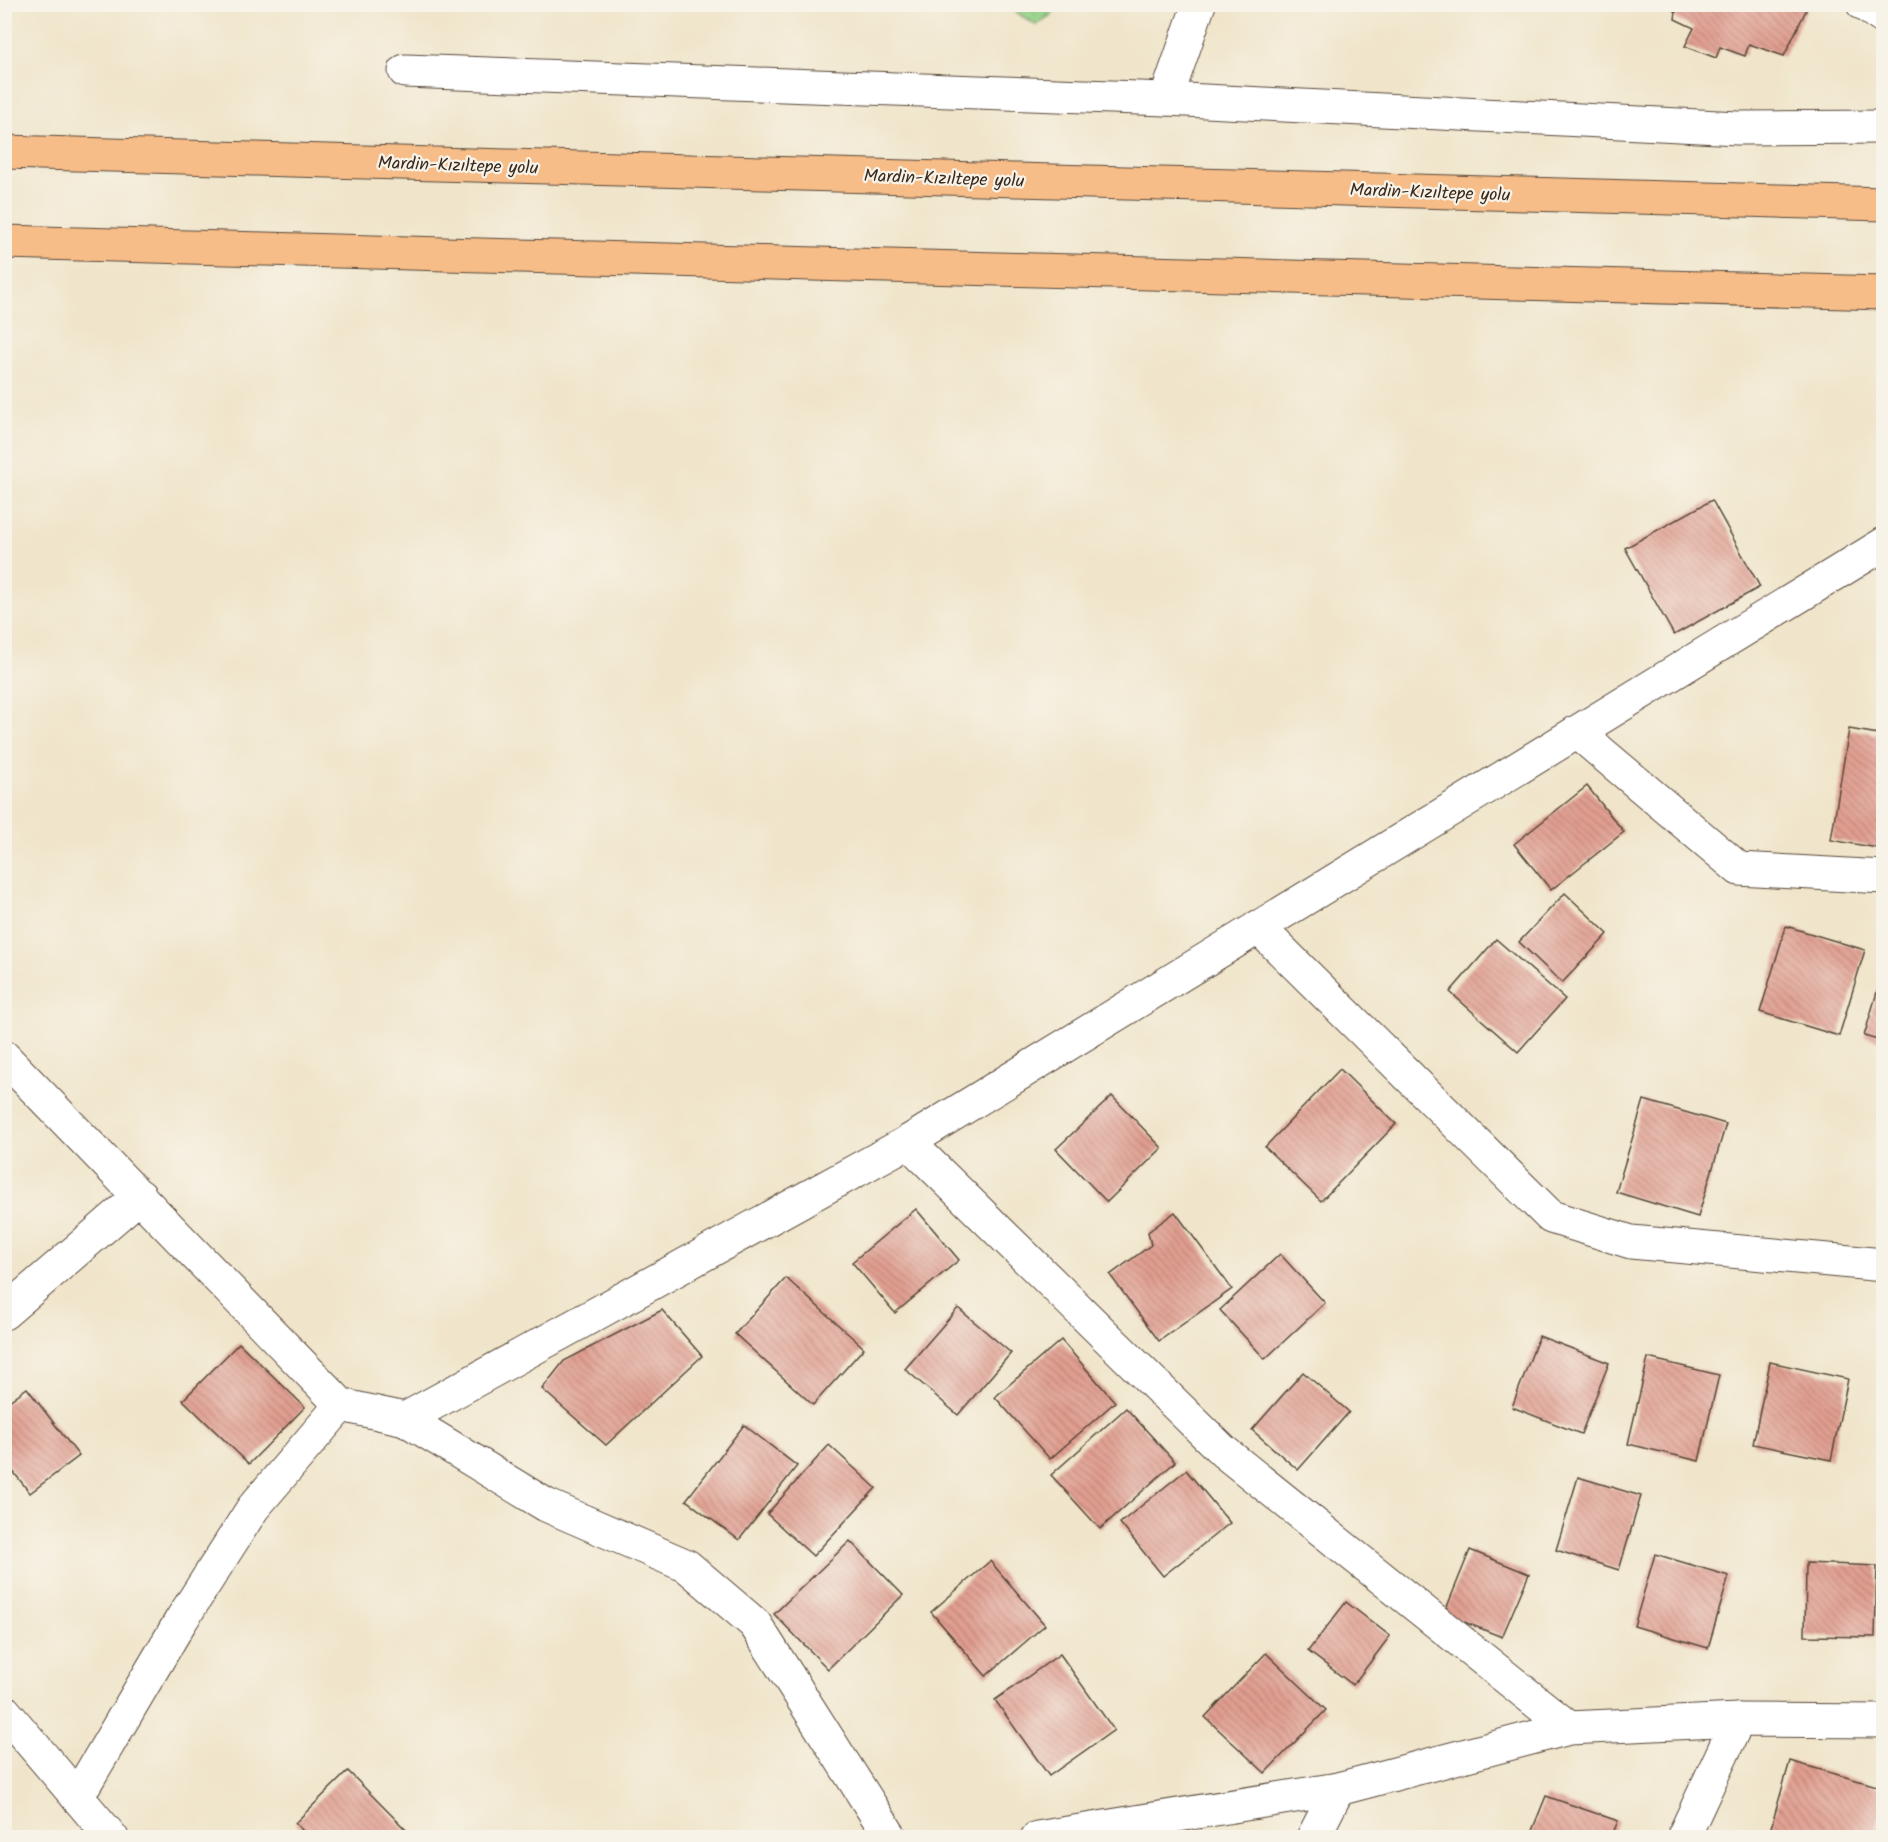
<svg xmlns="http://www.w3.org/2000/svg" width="1888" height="1842" font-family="Kalam,sans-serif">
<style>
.garden{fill:url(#garden-dots);stroke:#687e52;stroke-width:1.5}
.building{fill:url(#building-back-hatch)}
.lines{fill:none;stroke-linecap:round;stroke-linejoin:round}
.minor-casing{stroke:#564638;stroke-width:35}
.trunk-casing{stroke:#564638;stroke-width:35}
.minor{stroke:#fff;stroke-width:33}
.trunk{stroke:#f7bd88;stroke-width:33}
.labels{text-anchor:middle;stroke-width:4.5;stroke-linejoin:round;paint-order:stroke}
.street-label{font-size:18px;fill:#3b2a1e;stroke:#f7f3e8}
</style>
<defs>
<pattern id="garden-dots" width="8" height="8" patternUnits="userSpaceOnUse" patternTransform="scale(1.5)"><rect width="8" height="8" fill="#94d287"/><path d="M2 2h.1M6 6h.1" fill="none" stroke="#80b474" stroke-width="1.8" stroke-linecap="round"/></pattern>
<pattern id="building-back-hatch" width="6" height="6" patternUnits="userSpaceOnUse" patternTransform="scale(1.5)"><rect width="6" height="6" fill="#e19f91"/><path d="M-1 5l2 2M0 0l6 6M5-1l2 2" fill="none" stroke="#b88276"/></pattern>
</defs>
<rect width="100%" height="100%" fill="#f7f3e8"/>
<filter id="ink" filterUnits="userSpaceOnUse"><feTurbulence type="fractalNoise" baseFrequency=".0167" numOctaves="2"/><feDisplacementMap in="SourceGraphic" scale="12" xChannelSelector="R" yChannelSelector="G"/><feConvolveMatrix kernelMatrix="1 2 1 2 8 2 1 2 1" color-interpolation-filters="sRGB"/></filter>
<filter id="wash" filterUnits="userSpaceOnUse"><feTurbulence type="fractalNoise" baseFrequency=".008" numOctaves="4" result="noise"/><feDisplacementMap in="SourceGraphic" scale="24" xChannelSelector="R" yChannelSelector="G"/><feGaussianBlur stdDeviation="1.35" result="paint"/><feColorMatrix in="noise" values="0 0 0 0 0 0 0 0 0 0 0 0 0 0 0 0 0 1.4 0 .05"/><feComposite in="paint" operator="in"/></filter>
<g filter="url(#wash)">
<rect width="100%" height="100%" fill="#f0e5ca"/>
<polygon class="garden" points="1005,5 1055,4 1055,5 1052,14 1036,25"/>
<g id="blocks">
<g class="building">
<polygon points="1663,4 1809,4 1784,56 1749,44 1745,56 1720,47 1716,58 1685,46 1694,28 1675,19 1676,12"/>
<polygon points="1712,500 1760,587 1674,635 1625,548"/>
<polygon points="1849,729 1884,735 1884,849 1831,840"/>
<polygon points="1587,786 1624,832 1551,890 1514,844"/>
<polygon points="1565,893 1608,934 1562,983 1519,942"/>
<polygon points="1786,926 1865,950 1839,1036 1760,1012"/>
<polygon points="1496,939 1565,999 1518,1052 1450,992"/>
<polygon points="1883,972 1884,972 1884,1042 1864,1036"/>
<polygon points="1340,1069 1396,1124 1321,1201 1265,1147"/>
<polygon points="1112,1096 1162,1148 1107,1202 1056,1149"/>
<polygon points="1644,1100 1726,1124 1698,1217 1616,1192"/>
<polygon points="916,1209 959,1260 895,1313 852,1262"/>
<polygon points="1175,1212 1232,1289 1159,1341 1110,1275 1151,1245 1148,1232"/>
<polygon points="1280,1254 1325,1303 1265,1359 1220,1310"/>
<polygon points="786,1278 864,1348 813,1405 735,1334"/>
<polygon points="958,1308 1011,1353 958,1415 905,1369"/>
<polygon points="662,1310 702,1356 606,1445 542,1389 564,1361"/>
<polygon points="1539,1336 1609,1363 1581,1434 1512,1407"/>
<polygon points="1061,1340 1115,1402 1050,1459 995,1397"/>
<polygon points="239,1343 305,1407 249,1464 183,1400"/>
<polygon points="1648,1358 1719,1375 1699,1461 1628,1444"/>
<polygon points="1770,1362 1848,1379 1831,1460 1753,1444"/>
<polygon points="1303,1372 1349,1412 1298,1470 1252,1430"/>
<polygon points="27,1388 79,1456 30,1493 4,1460 4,1405"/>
<polygon points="1126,1408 1175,1462 1100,1529 1051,1475"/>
<polygon points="744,1425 797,1466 739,1540 686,1500"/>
<polygon points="829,1445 876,1488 813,1556 767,1514"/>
<polygon points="1186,1470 1230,1523 1163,1576 1120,1523"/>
<polygon points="1578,1477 1641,1496 1619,1570 1556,1550"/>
<polygon points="850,1541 903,1595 828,1669 774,1614"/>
<polygon points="1470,1550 1529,1574 1502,1637 1444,1614"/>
<polygon points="1655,1554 1729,1576 1708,1648 1634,1626"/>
<polygon points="990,1561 1045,1625 986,1676 931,1612"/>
<polygon points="1806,1563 1877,1566 1875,1637 1805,1636"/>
<polygon points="1346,1602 1390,1636 1353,1685 1308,1651"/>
<polygon points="1266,1653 1326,1710 1265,1773 1205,1717"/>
<polygon points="1060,1654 1114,1730 1049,1776 995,1700"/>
<polygon points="1790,1761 1884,1788 1884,1805 1874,1838 1768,1838"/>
<polygon points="348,1771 414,1838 310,1838 295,1823"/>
<polygon points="1546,1796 1618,1821 1611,1838 1529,1838"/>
</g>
</g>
</g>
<g filter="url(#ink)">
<use href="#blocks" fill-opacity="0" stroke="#564638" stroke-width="1.5"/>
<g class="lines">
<defs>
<g id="minor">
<polyline points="1863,4 1884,18"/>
<polyline points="405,71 1166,99 1738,128 1884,127"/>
<polyline points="1166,99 1199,4"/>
<polyline points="1577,732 1739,869 1884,877"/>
<polyline points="1258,927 1551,1217 1631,1242 1884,1265"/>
<polyline points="4,1057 341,1405 405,1419 908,1142 1884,544"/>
<polyline points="908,1142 1223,1451 1569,1728"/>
<polyline points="4,1313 140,1196"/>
<polyline points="405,1419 546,1505 687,1566 755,1624 891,1838"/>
<polyline points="4,1711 112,1838"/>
<polyline points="77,1797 180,1622 253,1508 341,1405"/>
<polyline points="1037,1838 1338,1789 1569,1728 1738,1720 1884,1721"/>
<polyline points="1313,1838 1338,1789"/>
<polyline points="1683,1838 1738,1720"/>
</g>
<g id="trunk">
<polyline points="4,152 1884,204"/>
<polyline points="4,242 1884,293"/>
</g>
</defs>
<use href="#minor" class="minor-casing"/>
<use href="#trunk" class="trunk-casing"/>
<use href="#minor" class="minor"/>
<use href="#trunk" class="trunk"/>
</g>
</g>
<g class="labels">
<g class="street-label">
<text transform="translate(458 165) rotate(2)" y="6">Mardin-Kızıltepe yolu</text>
<text transform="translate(944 178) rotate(2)" y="6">Mardin-Kızıltepe yolu</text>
<text transform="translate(1430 192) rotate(2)" y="6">Mardin-Kızıltepe yolu</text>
</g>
</g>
<rect width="1888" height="1842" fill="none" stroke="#f7f3e8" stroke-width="24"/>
</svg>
